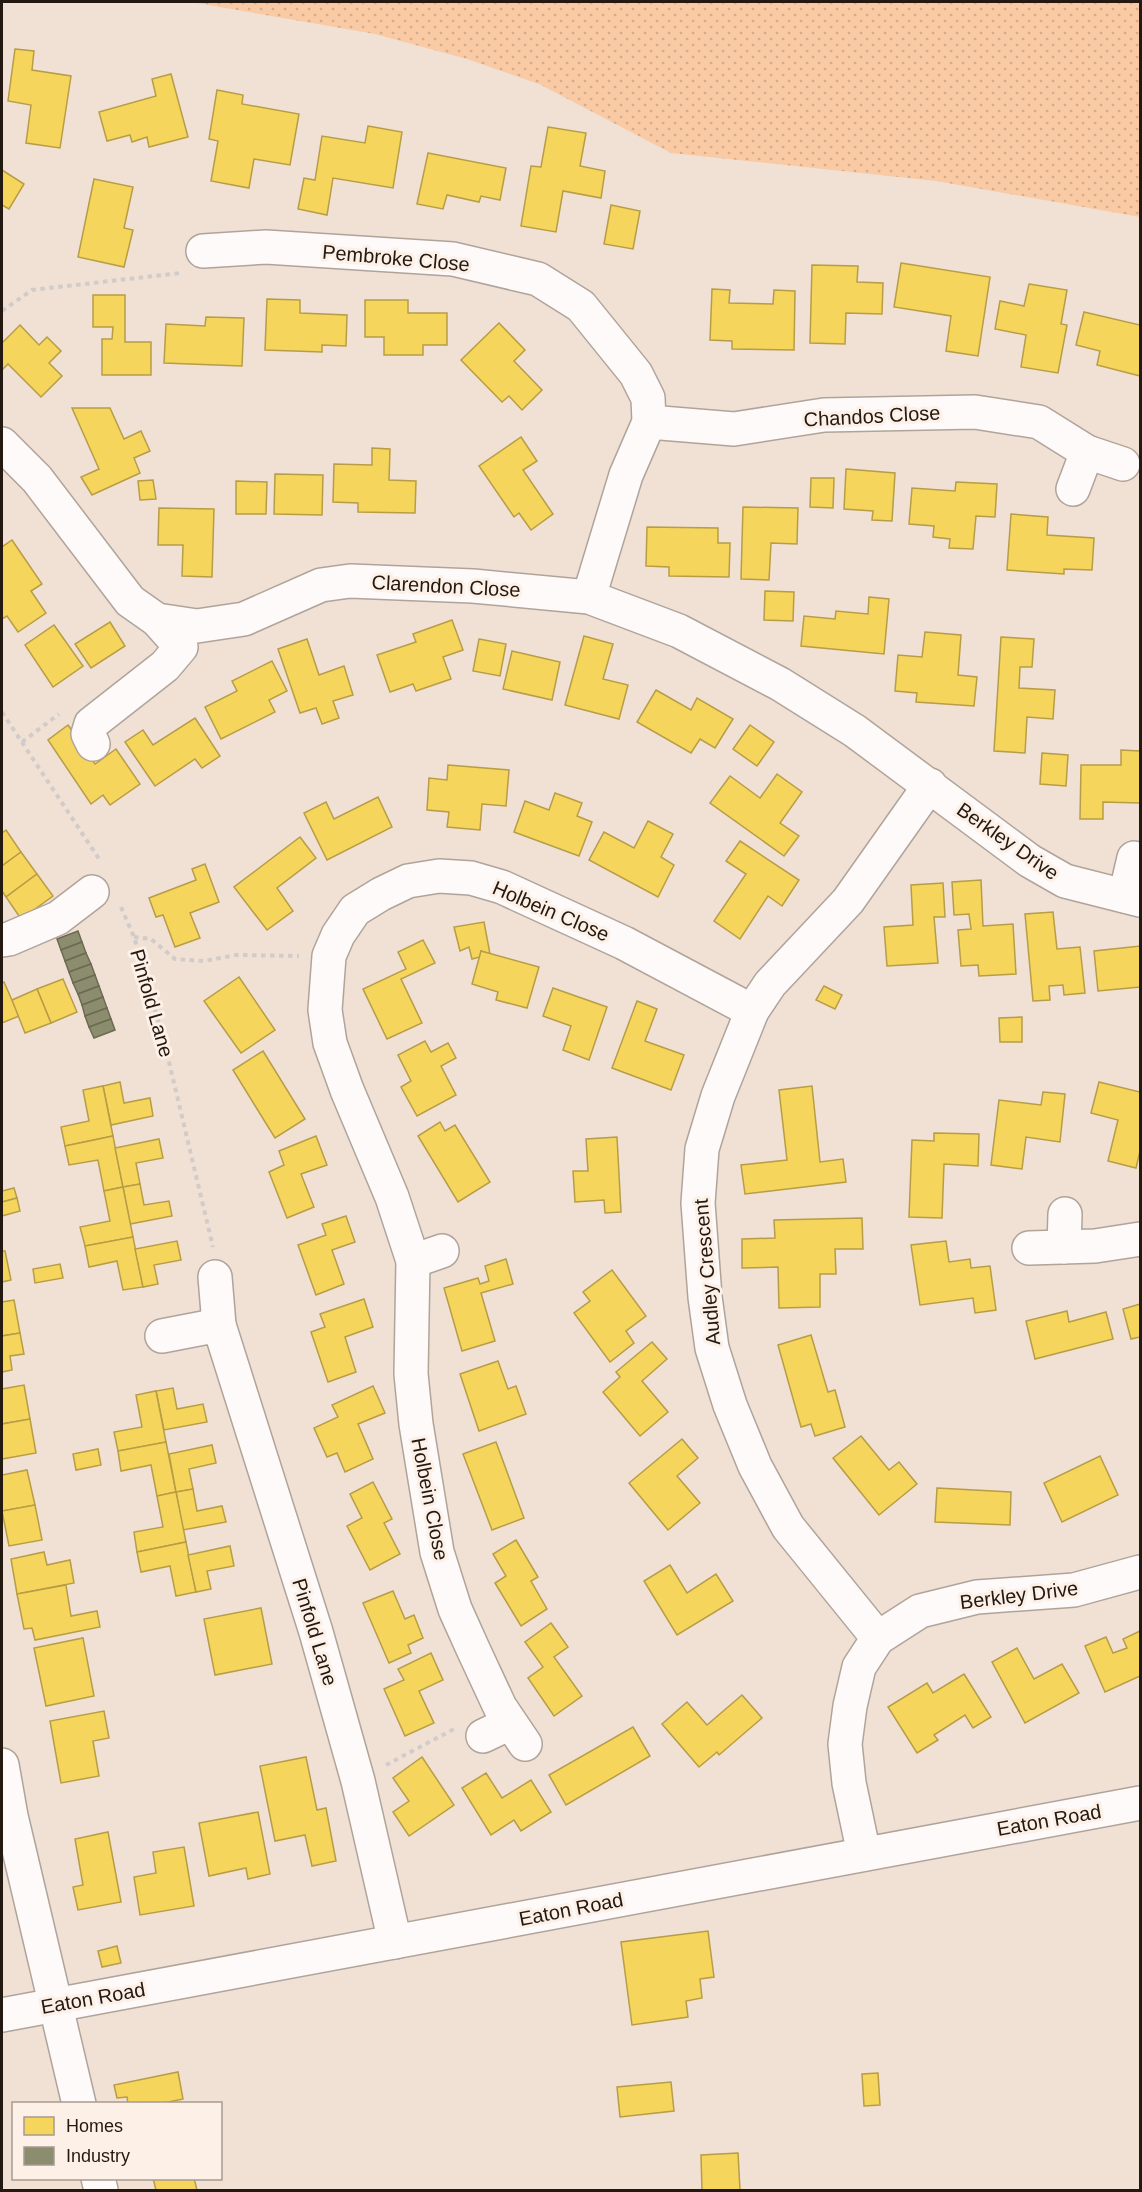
<svg xmlns="http://www.w3.org/2000/svg" width="1142" height="2192" font-family="Helvetica,sans-serif">
<style>
.grass{fill:url(#grass-dots)}
.homes{fill:#f6d55c;stroke:#b79d46;stroke-width:1.5}
.industry{fill:#8c8c6e;stroke:#6d6a52;stroke-width:1.5}
.lines{fill:none;stroke-linecap:round;stroke-linejoin:round}
.minor-casing{stroke:#b0a49a;stroke-width:36}
.path{stroke:#d1ccc9;stroke-width:4;stroke-dasharray:4.5 4.5;stroke-linecap:butt}
.minor{stroke:#fdfaf9;stroke-width:33}
.labels{text-anchor:middle;stroke-width:6;stroke-linejoin:round;paint-order:stroke}
.street-label{font-size:20px;fill:#241911;stroke:#fcf0e7}
</style>
<defs>
<pattern id="grass-dots" width="8" height="8" patternUnits="userSpaceOnUse" patternTransform="scale(1.5)"><rect width="8" height="8" fill="#f9caa4"/><path d="M2 2h.1M6 6h.1" fill="none" stroke="#d5ad8c" stroke-width="1.8" stroke-linecap="round"/></pattern>
</defs>
<rect width="100%" height="100%" fill="#f1e0d4"/>
<polygon class="grass" points="191,2 1140,2 1140,217 936,181 671,153 539,84 467,59 375,34"/>
<g class="homes">
<polygon points="15,49 34,51 32,70 71,76 60,148 26,143 31,105 8,101"/>
<polygon points="171,74 188,137 149,147 147,137 132,142 130,135 107,141 99,112 156,96 152,79"/>
<polygon points="217,90 243,95 242,104 299,114 290,165 254,159 249,188 211,181 218,141 209,139"/>
<polygon points="368,126 402,132 393,188 333,178 327,215 298,209 304,178 315,180 322,136 365,143"/>
<polygon points="548,127 586,133 580,166 605,171 601,198 563,191 556,232 521,226 531,166 541,167"/>
<polygon points="428,153 506,168 500,200 481,196 479,202 447,195 443,209 417,204"/>
<polygon points="2,170 24,184 9,209 2,205"/>
<polygon points="94,179 133,187 124,228 133,230 124,267 78,257"/>
<polygon points="611,205 640,211 633,249 604,244"/>
<polygon points="901,263 990,277 978,356 946,351 951,316 894,307"/>
<polygon points="812,265 858,266 857,282 883,283 882,314 846,313 845,344 810,343"/>
<polygon points="1029,284 1067,290 1061,324 1067,325 1058,373 1021,367 1026,335 995,329 1000,301 1024,306"/>
<polygon points="712,289 730,290 729,303 773,304 774,290 795,291 794,350 732,349 732,341 710,340"/>
<polygon points="93,295 125,295 125,342 151,342 151,375 102,375 102,339 112,339 113,327 93,327"/>
<polygon points="267,299 300,300 300,313 347,315 346,346 322,345 322,352 265,350"/>
<polygon points="365,300 408,300 408,313 447,313 447,345 423,345 423,355 384,355 384,337 365,337"/>
<polygon points="1084,312 1140,325 1140,376 1097,365 1100,351 1076,345"/>
<polygon points="206,317 244,318 242,366 164,363 166,324 205,326"/>
<polygon points="499,323 525,350 514,361 542,390 522,410 509,396 502,402 461,360"/>
<polygon points="20,325 39,345 47,337 61,351 49,363 62,376 41,397 8,364 2,370 2,343"/>
<polygon points="72,408 110,408 124,439 141,431 150,451 134,458 140,473 92,495 81,477 99,469"/>
<polygon points="521,437 537,461 523,470 553,514 531,530 519,513 514,517 479,466"/>
<polygon points="372,448 390,449 389,480 416,481 415,513 358,512 358,503 333,502 334,464 372,465"/>
<polygon points="846,469 895,473 892,521 872,520 873,511 844,509"/>
<polygon points="275,474 323,475 322,515 274,514"/>
<polygon points="811,478 834,478 833,508 810,507"/>
<polygon points="153,480 156,499 140,500 138,481"/>
<polygon points="236,481 267,482 266,514 236,514"/>
<polygon points="956,482 997,484 995,517 976,516 973,549 949,548 950,539 933,537 934,526 909,524 912,488 955,491"/>
<polygon points="743,507 798,508 797,544 771,543 769,580 741,579"/>
<polygon points="159,508 214,509 212,577 182,576 183,545 158,545"/>
<polygon points="1011,514 1048,517 1047,535 1094,538 1092,570 1064,569 1064,574 1007,570"/>
<polygon points="647,527 718,528 718,543 730,543 729,577 669,576 669,567 646,566"/>
<polygon points="12,540 42,584 31,591 46,613 18,632 7,616 2,619 2,547"/>
<polygon points="765,591 794,592 793,621 764,620"/>
<polygon points="869,597 889,599 884,654 801,646 804,616 835,619 836,611 868,614"/>
<polygon points="452,620 463,650 443,657 451,679 416,691 413,684 390,692 377,655 416,642 413,634"/>
<polygon points="110,622 125,646 91,668 75,644"/>
<polygon points="54,625 83,666 53,687 25,645"/>
<polygon points="925,632 961,635 958,675 977,677 974,706 916,702 917,693 895,691 898,655 922,657"/>
<polygon points="584,636 613,644 603,679 628,685 619,719 565,705"/>
<polygon points="1001,637 1034,639 1032,667 1020,667 1019,688 1055,690 1053,719 1027,717 1025,753 994,751"/>
<polygon points="307,639 319,675 344,666 353,695 333,701 339,718 322,724 316,708 300,713 278,649"/>
<polygon points="479,639 506,644 500,676 473,671"/>
<polygon points="512,651 560,662 552,700 503,689"/>
<polygon points="272,661 287,691 269,700 275,712 221,739 205,707 237,691 232,681"/>
<polygon points="656,690 691,710 697,698 733,719 715,748 700,739 691,753 637,722"/>
<polygon points="195,718 220,756 202,768 195,759 155,786 125,742 143,730 153,745"/>
<polygon points="68,725 95,764 116,749 140,784 110,805 103,795 91,804 48,740"/>
<polygon points="750,725 774,742 757,766 733,749"/>
<polygon points="1121,750 1140,751 1140,803 1103,802 1103,819 1080,819 1081,765 1121,765"/>
<polygon points="1042,753 1068,755 1066,786 1040,784"/>
<polygon points="448,765 509,770 506,806 482,804 480,830 447,827 449,812 427,810 429,778 447,780"/>
<polygon points="777,774 802,792 780,823 799,836 784,856 710,803 730,776 760,798"/>
<polygon points="555,793 582,803 577,816 592,822 579,856 514,832 525,801 549,810"/>
<polygon points="378,797 392,827 327,860 304,813 326,802 334,819"/>
<polygon points="648,821 673,834 661,857 674,865 658,897 589,860 604,832 634,848"/>
<polygon points="6,830 21,852 2,866 2,833"/>
<polygon points="300,837 316,858 277,888 293,911 267,930 234,887"/>
<polygon points="740,841 799,880 782,906 768,896 740,939 714,921 746,874 726,861"/>
<polygon points="21,852 37,874 6,897 2,891 2,866"/>
<polygon points="205,864 219,902 190,913 200,938 175,947 163,915 156,917 149,898 196,880 192,869"/>
<polygon points="37,874 53,896 21,919 6,897"/>
<polygon points="981,880 983,926 1013,924 1016,974 979,976 978,965 961,966 958,930 971,929 969,914 954,915 952,882"/>
<polygon points="943,883 945,917 934,917 938,963 887,966 884,927 913,925 911,885"/>
<polygon points="1053,912 1057,949 1080,947 1085,993 1064,995 1063,985 1049,986 1050,1000 1033,1001 1025,914"/>
<polygon points="484,922 490,954 481,951 480,957 472,959 469,947 460,951 454,927"/>
<polygon points="423,940 435,963 401,979 422,1023 387,1039 363,989 406,969 398,952"/>
<polygon points="1140,946 1140,987 1098,991 1094,951"/>
<polygon points="481,951 539,967 527,1008 496,1000 498,992 472,984"/>
<polygon points="239,977 275,1030 241,1053 204,1001"/>
<polygon points="63,979 77,1012 51,1023 37,989"/>
<polygon points="4,982 19,1016 2,1023 2,983"/>
<polygon points="824,986 842,995 835,1009 816,1000"/>
<polygon points="553,988 607,1007 589,1060 563,1050 571,1026 543,1016"/>
<polygon points="37,989 51,1023 25,1033 12,1000"/>
<polygon points="637,1001 657,1009 645,1041 684,1055 671,1090 612,1068"/>
<polygon points="1022,1017 1022,1042 1000,1042 999,1018"/>
<polygon points="425,1041 431,1052 448,1043 456,1058 441,1066 456,1095 417,1116 401,1087 411,1081 398,1055"/>
<polygon points="263,1051 305,1119 275,1138 233,1070"/>
<polygon points="120,1082 124,1103 150,1098 153,1116 111,1125 103,1086"/>
<polygon points="1099,1082 1140,1092 1140,1151 1136,1168 1108,1161 1118,1120 1091,1113"/>
<polygon points="103,1086 113,1136 65,1146 61,1127 89,1121 83,1090"/>
<polygon points="812,1086 820,1162 843,1159 846,1182 745,1194 741,1165 787,1160 779,1090"/>
<polygon points="1043,1092 1065,1094 1060,1142 1026,1137 1022,1169 991,1165 999,1100 1041,1105"/>
<polygon points="440,1122 445,1131 455,1125 490,1182 458,1202 418,1136"/>
<polygon points="934,1133 979,1134 978,1166 944,1164 942,1218 909,1217 912,1140 934,1141"/>
<polygon points="113,1136 123,1187 104,1191 98,1160 69,1165 65,1146"/>
<polygon points="316,1136 327,1165 301,1174 314,1207 287,1218 269,1172 284,1165 279,1151"/>
<polygon points="617,1137 621,1212 605,1213 604,1200 575,1202 573,1171 588,1171 586,1139"/>
<polygon points="159,1139 163,1158 136,1163 140,1184 123,1187 115,1148"/>
<polygon points="140,1184 144,1205 169,1201 172,1216 130,1224 123,1187"/>
<polygon points="123,1187 133,1237 85,1246 80,1227 110,1221 104,1191"/>
<polygon points="14,1188 17,1198 2,1202 2,1191"/>
<polygon points="17,1198 20,1211 2,1216 2,1202"/>
<polygon points="346,1216 355,1242 332,1250 344,1284 316,1295 298,1245 326,1235 322,1224"/>
<polygon points="862,1218 863,1249 835,1249 836,1274 820,1274 820,1307 779,1308 778,1267 742,1268 742,1239 775,1238 774,1220"/>
<polygon points="133,1237 143,1287 123,1290 117,1261 89,1267 85,1246"/>
<polygon points="177,1241 181,1260 154,1265 158,1284 143,1287 135,1249"/>
<polygon points="946,1241 949,1262 970,1259 971,1268 990,1266 996,1310 975,1313 973,1298 920,1305 911,1245"/>
<polygon points="2,1251 5,1251 11,1280 2,1282"/>
<polygon points="506,1259 513,1284 481,1293 495,1341 462,1351 444,1288 478,1278 480,1284 489,1281 485,1266"/>
<polygon points="60,1264 63,1278 35,1283 33,1269"/>
<polygon points="612,1270 646,1316 626,1331 634,1343 610,1362 574,1313 590,1301 583,1292"/>
<polygon points="364,1299 373,1327 345,1337 356,1372 328,1382 311,1332 325,1327 320,1314"/>
<polygon points="14,1300 20,1333 2,1336 2,1302"/>
<polygon points="1140,1304 1140,1337 1131,1339 1123,1309"/>
<polygon points="1067,1311 1069,1322 1106,1312 1113,1339 1035,1359 1026,1321"/>
<polygon points="20,1333 24,1354 10,1356 12,1370 2,1372 2,1336"/>
<polygon points="811,1335 828,1392 835,1390 845,1427 815,1436 811,1424 801,1427 778,1345"/>
<polygon points="652,1342 667,1359 642,1381 668,1412 640,1436 603,1392 620,1377 616,1372"/>
<polygon points="498,1361 508,1389 516,1386 526,1414 479,1431 460,1374"/>
<polygon points="24,1385 30,1419 2,1424 2,1389"/>
<polygon points="373,1386 385,1413 358,1424 373,1459 345,1472 337,1453 327,1457 314,1428 338,1417 332,1405"/>
<polygon points="173,1388 177,1409 203,1404 207,1422 164,1430 156,1391"/>
<polygon points="156,1391 166,1442 118,1451 114,1432 142,1427 136,1395"/>
<polygon points="30,1419 36,1453 2,1459 2,1424"/>
<polygon points="861,1436 889,1470 899,1462 917,1484 879,1515 833,1458"/>
<polygon points="682,1439 698,1458 677,1476 700,1503 668,1530 629,1483"/>
<polygon points="166,1442 176,1492 157,1496 151,1465 121,1471 118,1451"/>
<polygon points="496,1442 524,1518 492,1530 463,1454"/>
<polygon points="212,1445 216,1463 189,1469 193,1489 176,1492 169,1454"/>
<polygon points="98,1449 101,1465 76,1470 73,1454"/>
<polygon points="1100,1456 1118,1495 1062,1522 1044,1483"/>
<polygon points="27,1470 35,1505 2,1511 2,1475"/>
<polygon points="373,1482 392,1519 384,1523 400,1554 370,1570 347,1526 362,1518 350,1494"/>
<polygon points="937,1488 1011,1492 1010,1525 935,1522"/>
<polygon points="193,1489 197,1511 222,1506 226,1522 183,1530 176,1492"/>
<polygon points="176,1492 186,1542 137,1552 134,1532 163,1527 157,1496"/>
<polygon points="35,1505 42,1540 9,1546 2,1511"/>
<polygon points="516,1540 538,1577 531,1581 547,1609 521,1626 495,1583 506,1576 493,1554"/>
<polygon points="186,1542 196,1592 176,1596 170,1566 141,1572 137,1552"/>
<polygon points="230,1546 234,1566 207,1571 211,1589 196,1592 188,1555"/>
<polygon points="44,1552 47,1565 70,1560 74,1583 17,1594 11,1559"/>
<polygon points="670,1565 687,1593 716,1574 733,1601 677,1635 644,1581"/>
<polygon points="66,1585 71,1616 97,1611 100,1627 35,1640 32,1628 24,1629 17,1594"/>
<polygon points="393,1591 405,1619 414,1615 423,1638 408,1645 411,1653 389,1663 363,1603"/>
<polygon points="261,1608 272,1664 215,1675 204,1619"/>
<polygon points="551,1623 568,1647 554,1657 582,1696 554,1716 528,1678 543,1667 525,1642"/>
<polygon points="1140,1631 1140,1676 1105,1692 1085,1646 1106,1637 1113,1653 1127,1648 1123,1639"/>
<polygon points="83,1638 94,1696 46,1706 34,1648"/>
<polygon points="1017,1648 1034,1679 1062,1664 1079,1693 1025,1723 992,1662"/>
<polygon points="431,1653 443,1680 419,1691 434,1723 405,1736 384,1689 404,1680 398,1669"/>
<polygon points="964,1674 991,1717 973,1728 965,1715 934,1735 938,1740 917,1753 888,1707 927,1683 933,1693"/>
<polygon points="742,1695 762,1718 719,1755 717,1752 699,1767 662,1724 687,1702 707,1725"/>
<polygon points="104,1711 109,1738 93,1741 99,1776 61,1783 50,1721"/>
<polygon points="633,1727 650,1756 566,1805 549,1775"/>
<polygon points="306,1757 317,1810 326,1808 336,1861 312,1866 305,1835 275,1841 260,1766"/>
<polygon points="422,1757 454,1805 409,1836 393,1812 409,1801 393,1778"/>
<polygon points="486,1773 502,1798 531,1780 551,1812 521,1831 514,1820 491,1835 462,1788"/>
<polygon points="258,1812 270,1874 248,1879 246,1868 209,1876 199,1823"/>
<polygon points="108,1832 121,1902 78,1910 73,1887 83,1885 75,1839"/>
<polygon points="184,1847 194,1906 140,1915 134,1877 156,1873 153,1852"/>
<polygon points="708,1931 714,1977 700,1979 702,1998 686,2001 688,2017 632,2025 621,1942"/>
<polygon points="117,1946 121,1963 102,1967 98,1951"/>
<polygon points="178,2072 183,2099 159,2104 128,2104 127,2097 117,2098 114,2085"/>
<polygon points="878,2073 880,2105 864,2106 862,2074"/>
<polygon points="671,2082 674,2111 620,2117 617,2087"/>
<polygon points="738,2153 740,2190 702,2190 701,2155"/>
<polygon points="153,2178 194,2178 197,2190 156,2190"/>
</g>
<g class="industry">
<polygon points="78,931 82,942 61,950 57,939"/>
<polygon points="82,942 86,953 65,961 61,950"/>
<polygon points="86,953 91,964 69,972 65,961"/>
<polygon points="91,964 95,975 73,983 69,972"/>
<polygon points="95,975 99,986 78,994 73,983"/>
<polygon points="99,986 103,997 82,1005 78,994"/>
<polygon points="103,997 107,1008 85,1016 82,1005"/>
<polygon points="107,1008 111,1019 89,1027 85,1016"/>
<polygon points="111,1019 115,1030 94,1038 89,1027"/>
</g>
<g class="lines">
<defs>
<g id="minor">
<polyline points="203,251 266,247 453,259 538,279 581,306 636,374 648,398 649,422 626,475 589,597"/>
<polyline points="649,422 734,429 824,415 975,412 1039,422 1087,452 1123,464"/>
<polyline points="2,444 37,479 130,601 157,620 197,626 244,619 321,585 350,581 473,586 589,597 679,631 780,684 855,731 1030,861 1065,881 1140,900"/>
<polyline points="1073,489 1087,452"/>
<polyline points="93,744 88,734 91,724 165,666 181,647 157,620"/>
<polyline points="1125,896 1134,858"/>
<polyline points="2,940 9,939 58,918 92,892"/>
<polyline points="1064,1247 1065,1214"/>
<polyline points="1029,1248 1095,1246 1140,1239"/>
<polyline points="413,1261 442,1251"/>
<polyline points="215,1277 219,1325"/>
<polyline points="162,1336 219,1325 316,1632 358,1781 395,1942"/>
<polyline points="878,1638 788,1527 755,1466 730,1405 712,1348 705,1297 698,1203 702,1149 718,1096 752,1011 770,984 848,901 930,785"/>
<polyline points="483,1736 510,1723"/>
<polyline points="525,1744 500,1707 473,1649 455,1609 437,1552 416,1424 411,1374 413,1261 392,1197 347,1090 330,1043 325,1010 329,956 338,935 355,910 381,894 408,881 439,876 471,878 502,887 624,943 752,1011"/>
<polyline points="2,1765 11,1816 79,2104"/>
<polyline points="864,1854 849,1783 845,1744 850,1706 859,1667 878,1638 920,1611 977,1597 1074,1590 1140,1572"/>
<polyline points="2,2015 1140,1803"/>
<polyline points="98,2178 101,2190"/>
</g>
</defs>
<use href="#minor" class="minor-casing"/>
<g class="path">
<polyline points="2,311 32,290 180,273"/>
<polyline points="2,712 101,862"/>
<polyline points="22,742 59,714"/>
<polyline points="121,907 134,937 164,1041 213,1247"/>
<polyline points="134,937 151,939 175,959 204,961 236,955 299,956"/>
<polyline points="386,1765 454,1729"/>
</g>
<use href="#minor" class="minor"/>
</g>
<g class="labels">
<g class="street-label">
<text transform="translate(396 258) rotate(5)" y="7">Pembroke Close</text>
<text transform="translate(872 416) rotate(-3)" y="7">Chandos Close</text>
<text transform="translate(446 586) rotate(3)" y="7">Clarendon Close</text>
<text transform="translate(1008 841) rotate(35)" y="7">Berkley Drive</text>
<text transform="translate(551 911) rotate(23)" y="7">Holbein Close</text>
<text transform="translate(152 1003) rotate(74)" y="7">Pinfold Lane</text>
<text transform="translate(707 1272) rotate(-95)" y="7">Audley Crescent</text>
<text transform="translate(430 1499) rotate(79)" y="7">Holbein Close</text>
<text transform="translate(1019 1595) rotate(-7)" y="7">Berkley Drive</text>
<text transform="translate(315 1632) rotate(73)" y="7">Pinfold Lane</text>
<text transform="translate(1049 1820) rotate(-10)" y="7">Eaton Road</text>
<text transform="translate(571 1909) rotate(-11)" y="7">Eaton Road</text>
<text transform="translate(93 1998) rotate(-10)" y="7">Eaton Road</text>
</g>
</g>
<rect width="1142" height="2192" fill="none" stroke="#241911" stroke-width="6"/>
<rect x="12" y="2102" width="210" height="78" fill="#fcf0e7" stroke="#a69a91" stroke-width="1.5"/>
<rect x="24" y="2117" width="30" height="18" fill="#f6d55c" stroke="#a69a91" stroke-width="1.5"/>
<text x="66" y="2132" font-size="18" fill="#241911">Homes</text>
<rect x="24" y="2147" width="30" height="18" fill="#8c8c6e" stroke="#a69a91" stroke-width="1.5"/>
<text x="66" y="2162" font-size="18" fill="#241911">Industry</text>
</svg>
